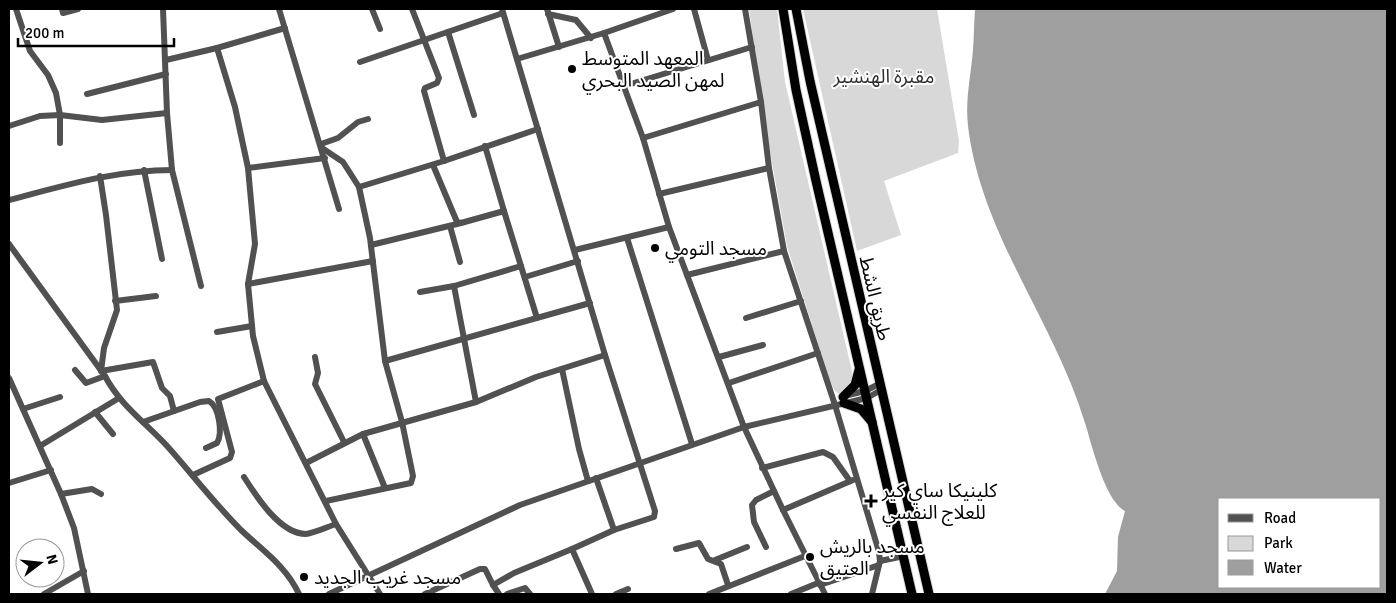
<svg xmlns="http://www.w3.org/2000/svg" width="1396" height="603" font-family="Signika,'Noto Sans Arabic',sans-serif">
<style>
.green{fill:#d8d8d8}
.water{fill:#9f9f9f;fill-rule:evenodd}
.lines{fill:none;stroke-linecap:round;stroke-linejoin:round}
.highway-casing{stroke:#dbdbdb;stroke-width:11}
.minor{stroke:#515151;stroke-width:6}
.highway{stroke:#000;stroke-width:9}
.poi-dot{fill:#000;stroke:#fff;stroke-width:2}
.labels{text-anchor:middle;stroke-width:4;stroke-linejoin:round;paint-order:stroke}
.poi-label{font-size:19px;fill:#000;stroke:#fff;text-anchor:start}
.park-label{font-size:19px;fill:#2f2f2f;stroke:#fff}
.street-label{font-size:19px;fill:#000;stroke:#fff}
</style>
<rect width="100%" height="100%" fill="#fff"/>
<g class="green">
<polygon points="749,9 777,9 785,82 854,380 845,392 839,394 835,391 830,382 787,246 764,118"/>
<polygon points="803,9 937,9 959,141 958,153 884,181 901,235 857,251"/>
</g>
<path class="water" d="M975 9H1387V594H1105L1117 571 1118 537 1125 511C1105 501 1092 445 1085 423 1054 321 981 234 968 126 965 100 971 75 973 50 974 37 974 23 975 9ZM1220 499H1380V587H1220Z"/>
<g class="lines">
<defs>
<g id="highway">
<polyline points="783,9 796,90 816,181 912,594"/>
<polyline points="796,9 810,81 929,594"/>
<polyline points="843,397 855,385 859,370"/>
<polyline points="844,403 861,409 872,422"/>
</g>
</defs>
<use href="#highway" class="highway-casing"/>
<g class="minor">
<polyline points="16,9 30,51 48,75 56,93 60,115 60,143"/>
<polyline points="62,9 63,13 78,9"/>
<polyline points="163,9 167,113 172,170 201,286"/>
<polyline points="279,9 339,209"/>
<polyline points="372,9 380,29"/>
<polyline points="412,9 439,78 437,83 425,88 424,91 444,161"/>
<polyline points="502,9 605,355 655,511 654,517 614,530 572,549 592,594"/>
<polyline points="547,9 559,47"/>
<polyline points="694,9 708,60"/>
<polyline points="745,9 761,102 769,168"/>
<polyline points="548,14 576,20 591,38"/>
<polyline points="285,28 217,48 235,107 248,168 255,244 248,284 253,336 264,381 336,524 380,594"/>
<polyline points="448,32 474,115"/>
<polyline points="604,33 673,9"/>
<polyline points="517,59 604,33 643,138 669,227 744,427 783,510 825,594"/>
<polyline points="166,60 217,48"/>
<polyline points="360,62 503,13"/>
<polyline points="624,86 752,47"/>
<polyline points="87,94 166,74"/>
<polyline points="9,126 40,116 60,115 102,120 167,113"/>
<polyline points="643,138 761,102"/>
<polyline points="321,144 338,138 358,122 368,119"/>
<polyline points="485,146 504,211"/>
<polyline points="322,148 343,162 359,187 370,238 385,361 402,422 413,476 411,483 326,501"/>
<polyline points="433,165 457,222 461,223 504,211 537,318"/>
<polyline points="248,168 325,158"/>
<polyline points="144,170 162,259"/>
<polyline points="100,176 106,215 117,310 104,348 101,371"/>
<polyline points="359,187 444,161 538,129"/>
<polyline points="659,194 769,168 784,251 835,405 879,552 880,561 872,594"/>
<path d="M9 200C63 186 115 170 172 170"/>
<polyline points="450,226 460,262"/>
<polyline points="627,238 692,444"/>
<path d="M9 244 105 376C120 405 146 423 168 447 192 474 215 504 241 530 263 551 286 566 299 594"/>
<polyline points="371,245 461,223"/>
<polyline points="575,250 669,227"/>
<polyline points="687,275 784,251"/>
<polyline points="525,277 578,261"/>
<polyline points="248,284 373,261"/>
<polyline points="420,292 454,286"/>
<polyline points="115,301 156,296"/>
<polyline points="746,318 801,301"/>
<polyline points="217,332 252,326"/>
<polyline points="315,357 318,373 315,384 344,442"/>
<polyline points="719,357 763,345"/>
<polyline points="385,361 590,303"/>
<polyline points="562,369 579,449 588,481"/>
<polyline points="75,370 86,383 105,376"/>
<polyline points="101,371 153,362 162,388 170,396 174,411"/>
<polyline points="9,378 61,494 74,528 88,594"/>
<polyline points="729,383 818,353"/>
<polyline points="844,396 865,391 879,384"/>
<polyline points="476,402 454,286 521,266"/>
<polyline points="23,409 60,397"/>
<polyline points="95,412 113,434"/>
<path d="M143 422 200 402 209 401C219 407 223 433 217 443L206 448"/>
<polyline points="363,434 385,488"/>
<polyline points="40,446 119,398"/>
<polyline points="306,463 363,434 476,402 536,377 605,355"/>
<polyline points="762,468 823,452 833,457 850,481"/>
<polyline points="193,475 230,458 232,452 218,399 264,381"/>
<path d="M244 477C256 496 280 534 306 534 315 533 327 527 336 524"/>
<polyline points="596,478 614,530"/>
<polyline points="9,483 51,470"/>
<polyline points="61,494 92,489 101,494"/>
<polyline points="783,510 853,480"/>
<polyline points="766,547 754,522 752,505 756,500 774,491"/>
<polyline points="676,549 699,543 708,559 721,564 728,585"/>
<polyline points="715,560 747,547"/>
<polyline points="880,561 904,556"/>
<polyline points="820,585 879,565"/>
<polyline points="44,594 84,571"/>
<polyline points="329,594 520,505 744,427 867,398 881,390"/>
<polyline points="425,594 480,569 485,569 493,585"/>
<polyline points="499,594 493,585 514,573 572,549"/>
<polyline points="507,594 525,588 530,594"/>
<polyline points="616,594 628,589"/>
<polyline points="709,594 805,556"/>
<polyline points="791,594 818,583"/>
</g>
<use href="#highway" class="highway"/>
</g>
<g class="poi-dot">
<circle cx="572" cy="69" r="5"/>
<circle cx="655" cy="248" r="5"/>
<path d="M868.5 493.5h5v5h5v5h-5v5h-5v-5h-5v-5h5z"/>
<circle cx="810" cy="557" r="5"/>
<circle cx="304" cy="577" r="5"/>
</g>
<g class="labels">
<g class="poi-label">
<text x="582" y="65">المعهد المتوسط<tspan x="582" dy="22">لمهن الصيد البحري</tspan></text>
<text x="665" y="255">مسجد التومي</text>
<text x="882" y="497">كلينيكا ساي كير<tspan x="882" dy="22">للعلاج النفسي</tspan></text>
<text x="820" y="553">مسجد بالريش<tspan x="820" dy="22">العتيق</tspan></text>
<text x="314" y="584">مسجد غريب الجديد</text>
</g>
<g class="park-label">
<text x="884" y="83">مقبرة الهنشير</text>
</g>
<g class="street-label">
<text transform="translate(876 298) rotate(77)" y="7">طريق الشط</text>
</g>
</g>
<rect width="1396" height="603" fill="none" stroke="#000000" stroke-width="20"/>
<rect x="1218" y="498" width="162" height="90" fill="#ffffff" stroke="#999999"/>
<rect x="1228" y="514" width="25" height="8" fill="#515151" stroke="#999999"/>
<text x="1264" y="523" font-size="15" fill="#000000">Road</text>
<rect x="1228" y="536" width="25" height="15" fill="#d8d8d8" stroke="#999999"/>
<text x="1264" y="548" font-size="15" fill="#000000">Park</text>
<rect x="1228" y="560" width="25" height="15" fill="#9f9f9f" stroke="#999999"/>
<text x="1264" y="573" font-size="15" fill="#000000">Water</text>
<g transform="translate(40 563) rotate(74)"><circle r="24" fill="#ffffff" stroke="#999999"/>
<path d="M0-4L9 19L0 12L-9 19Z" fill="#000000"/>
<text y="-8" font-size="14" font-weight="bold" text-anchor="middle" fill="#000000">N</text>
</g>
<path d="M18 38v8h156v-8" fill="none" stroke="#000000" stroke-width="2.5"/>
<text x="25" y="38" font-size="15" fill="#000000" stroke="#ffffff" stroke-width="4" paint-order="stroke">200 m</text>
</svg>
